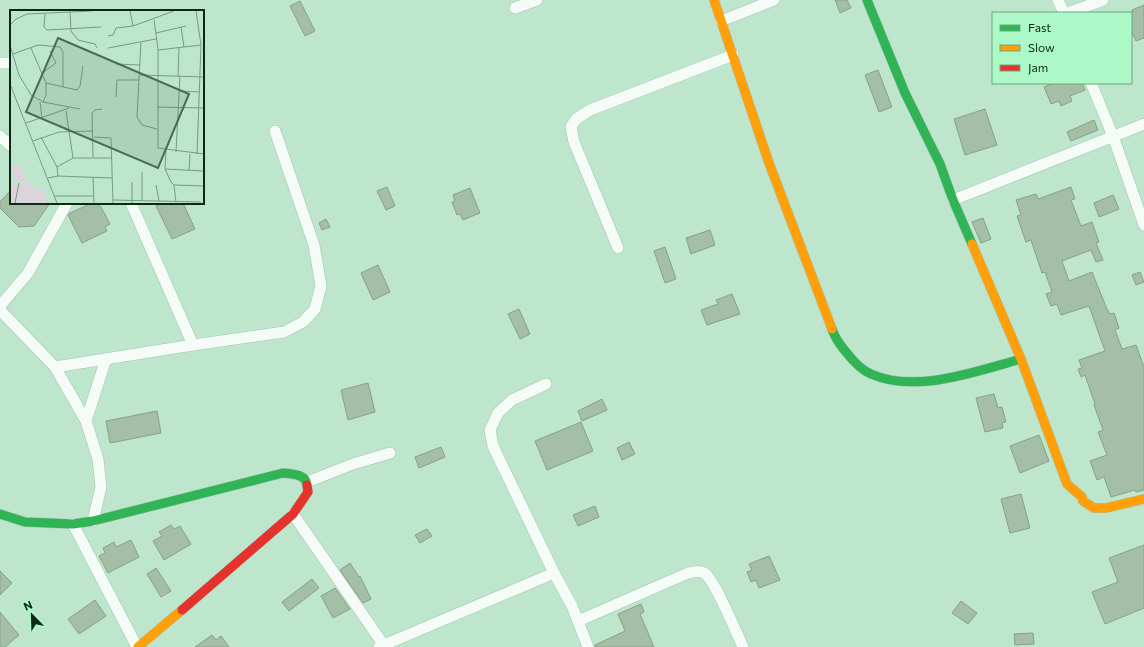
<svg xmlns="http://www.w3.org/2000/svg" width="1144" height="647" font-family="Commissioner,sans-serif">
<style>
.building{fill:#a5bfa7;stroke:#87a188}
.lines{fill:none;stroke-linecap:round;stroke-linejoin:round}
.street-casing{stroke:#a2c3ae;stroke-width:12}
.fast-casing{stroke:#a2c3ae;stroke-width:10}
.slow-casing{stroke:#a2c3ae;stroke-width:10}
.jam-casing{stroke:#a2c3ae;stroke-width:10}
.street{stroke:#f5fbf7;stroke-width:11}
.fast{stroke:#30b455;stroke-width:9}
.slow{stroke:#ff9f0a;stroke-width:9}
.jam{stroke:#e5322d;stroke-width:9}
.inset-road{fill:none;stroke:#769b84;stroke-width:1}
.view{fill:#496c57;fill-opacity:0.15;stroke:#496c57;stroke-width:2}
.inset-edge{fill:none;stroke:#0a2a18;stroke-width:2}
</style>
<rect width="100%" height="100%" fill="#bee6cc"/>
<g class="building">
<polygon points="835,0 847,0 851,8 840,13"/>
<polygon points="300,1 315,31 305,36 290,6"/>
<polygon points="1144,5 1144,38 1136,41 1131,30 1131,13 1133,12 1132,10"/>
<polygon points="878,70 892,107 879,112 865,75"/>
<polygon points="1054,83 1082,83 1085,90 1070,96 1072,101 1061,106 1059,101 1051,104 1044,87"/>
<polygon points="985,109 997,145 965,155 954,119"/>
<polygon points="1094,120 1098,130 1071,141 1067,132"/>
<polygon points="387,187 395,206 386,210 377,191"/>
<polygon points="1071,187 1075,199 1071,200 1081,226 1092,222 1099,242 1096,243 1103,260 1096,262 1091,250 1062,261 1069,281 1092,272 1107,309 1110,314 1114,313 1119,328 1115,330 1122,349 1136,345 1144,367 1144,490 1136,492 1135,490 1111,497 1104,477 1097,480 1090,461 1107,455 1098,432 1103,430 1094,405 1095,404 1085,375 1081,377 1078,369 1082,368 1079,360 1105,351 1089,306 1061,315 1057,304 1051,306 1046,294 1052,292 1045,272 1042,273 1031,240 1026,242 1017,216 1021,215 1016,200 1036,194 1038,199"/>
<polygon points="470,188 480,213 463,220 460,214 457,215 452,202 455,201 453,195"/>
<polygon points="11,190 11,203 50,203 34,226 19,227 0,208 0,202"/>
<polygon points="1113,195 1119,209 1099,217 1094,203"/>
<polygon points="92,203 95,203 101,207 110,224 105,227 107,231 82,243 68,215 70,213"/>
<polygon points="163,203 183,203 195,229 172,239 156,206"/>
<polygon points="983,218 991,239 981,243 972,222"/>
<polygon points="326,219 330,227 322,230 319,223"/>
<polygon points="710,230 715,245 691,254 686,238"/>
<polygon points="665,247 676,279 665,283 654,251"/>
<polygon points="378,265 390,292 373,300 361,273"/>
<polygon points="1140,272 1144,282 1136,285 1132,275"/>
<polygon points="732,294 740,314 707,325 701,310 718,304 716,300"/>
<polygon points="519,309 530,334 520,339 508,314"/>
<polygon points="368,383 375,412 348,420 341,390"/>
<polygon points="994,394 998,408 1002,407 1006,422 1002,423 1003,428 985,432 976,398"/>
<polygon points="602,399 607,410 582,421 578,411"/>
<polygon points="157,411 161,433 110,443 106,421"/>
<polygon points="581,422 593,451 547,470 535,441"/>
<polygon points="1039,435 1049,461 1020,473 1010,446"/>
<polygon points="629,442 635,454 622,460 617,448"/>
<polygon points="441,447 445,457 419,468 415,457"/>
<polygon points="1021,494 1030,528 1010,533 1001,499"/>
<polygon points="595,506 599,517 578,526 573,515"/>
<polygon points="171,525 174,529 180,526 191,544 164,560 153,541 162,536 159,532"/>
<polygon points="427,529 432,536 420,543 415,535"/>
<polygon points="131,540 139,557 108,573 99,556 105,553 103,548 114,542 116,547"/>
<polygon points="1144,545 1144,608 1105,624 1092,592 1118,582 1109,558"/>
<polygon points="769,556 780,580 759,588 756,580 751,582 747,572 752,570 749,564"/>
<polygon points="350,563 359,577 360,576 371,599 363,603 340,570"/>
<polygon points="156,568 171,591 161,597 147,574"/>
<polygon points="0,571 12,583 0,595"/>
<polygon points="312,579 319,588 289,611 282,602"/>
<polygon points="335,588 350,609 333,618 321,596"/>
<polygon points="95,600 106,616 79,634 68,619"/>
<polygon points="961,601 977,613 968,624 952,613"/>
<polygon points="641,604 644,612 640,614 654,647 595,647 595,645 625,631 618,614"/>
<polygon points="0,612 19,635 5,647 0,647"/>
<polygon points="1033,633 1034,644 1015,645 1014,634"/>
<polygon points="212,635 216,640 221,636 229,647 195,647"/>
</g>
<g class="lines">
<defs>
<g id="street">
<polyline points="1058,0 1064,13"/>
<polyline points="515,8 537,0"/>
<polyline points="1068,13 1103,0"/>
<polyline points="721,21 774,0"/>
<polyline points="0,63 11,63"/>
<polyline points="1091,83 1113,136 1144,225"/>
<polyline points="0,136 11,146"/>
<polyline points="953,200 1144,124"/>
<polyline points="131,203 193,345"/>
<polyline points="618,248 574,142 571,127 576,119 590,110 733,55"/>
<polyline points="0,306 28,273 67,203"/>
<polyline points="0,310 55,367 86,421 98,459 101,487 93,521"/>
<polyline points="55,367 193,345 284,332 303,322 315,309 321,286 314,245 275,131"/>
<polyline points="546,384 512,400 498,413 490,430 493,446 554,573 572,606 588,647"/>
<polyline points="86,421 106,359"/>
<polyline points="307,482 353,464 390,453"/>
<polyline points="293,514 385,647"/>
<polyline points="73,524 137,647"/>
<path d="M578 621 688 573C694 572 699 570 704 573 714 578 737 634 743 647"/>
<polyline points="379,647 554,573"/>
</g>
<g id="fast">
<polyline points="867,0 905,93 940,164 953,200 972,244"/>
<path d="M832 329C835 338 840 345 846 352 853 361 861 370 871 374 916 394 977 371 1021 359"/>
<path d="M0 514 25 522 73 524 93 521 283 473C292 474 306 474 307 485"/>
</g>
<g id="slow">
<polyline points="714,0 769,163 832,329"/>
<polyline points="972,244 1021,359 1067,484 1082,497 1083,501 1094,508 1106,508 1144,499"/>
<polyline points="138,647 182,610"/>
</g>
<polyline id="jam" points="182,610 293,514 308,492 307,485"/>
</defs>
<use href="#street" class="street-casing"/>
<use href="#fast" class="fast-casing"/>
<use href="#slow" class="slow-casing"/>
<use href="#jam" class="jam-casing"/>
<use href="#street" class="street"/>
<use href="#fast" class="fast"/>
<use href="#slow" class="slow"/>
<use href="#jam" class="jam"/>
</g>
<g transform="translate(10 10)">
<rect width="194" height="194" fill="#bee6cc"/>
<path d="M8 153 16 168 7 172 0 156ZM0 161 6 176 16 169 26 180 33 177 37 193H0Z" fill="#dcd3dc"/>
<path class="inset-road" d="M120 1 123 16 164 1M186 1 191 35 187 144M60 2 61 21 68 30 85 34 87 38M35 4 34 17 37 20 91 17M144 10 148 39V138L194 144M0 15 6 9 17 4 82 1M171 17 174 37M146 23 176 16M98 26 103 25 106 18 123 16M131 32 127 107 132 115 147 119M0 35 9 65 21 85 33 92 70 99M21 38 36 73V85L33 92M98 38 146 29M148 40 191 35M3 44 28 35 50 37 53 42V77M106 54 130 55M32 63 46 53 40 41M130 65 194 67M168 66 169 38M36 73 67 80 70 76 73 56M0 74 47 193M169 81 190 82M106 87 107 70H129M30 92 32 109M147 97 194 98M56 101 63 148M16 113 59 98M31 127 47 157 48 166M84 127 101 128 103 193M23 131 49 122 83 121M156 141 155 159 161 172 164 175 194 176M166 142 170 66M83 147 82 103 85 100 92 99M47 157 63 148H102M155 159 194 161M179 160 180 144M132 162V191M38 168 48 166 102 168M83 168 84 193M122 172V193M146 175 149 191M164 175 166 192M45 186H84M103 190 191 192M5 193 9 173"/>
<path class="view" d="M48 28 179 84 148 158 16 102Z"/>
<rect width="194" height="194" class="inset-edge"/>
</g>
<rect x="992" y="12" width="140" height="72" fill="#acf8c6" stroke="#6ba680"/>
<rect x="1000" y="25" width="20" height="6" fill="#30b455" stroke="#6ba680"/>
<text x="1028" y="32" font-size="12" fill="#0a2a18">Fast</text>
<rect x="1000" y="45" width="20" height="6" fill="#ff9f0a" stroke="#6ba680"/>
<text x="1028" y="52" font-size="12" fill="#0a2a18">Slow</text>
<rect x="1000" y="65" width="20" height="6" fill="#e5322d" stroke="#6ba680"/>
<text x="1028" y="72" font-size="12" fill="#0a2a18">Jam</text>
<g transform="translate(32 615) rotate(337)" stroke="#acf8c6" stroke-width="3" paint-order="stroke">
<path d="M0-3L7 15L0 10L-7 15Z" fill="#0a2a18"/>
<text y="-6" font-size="11" font-weight="bold" text-anchor="middle" fill="#0a2a18">N</text>
</g>
</svg>
